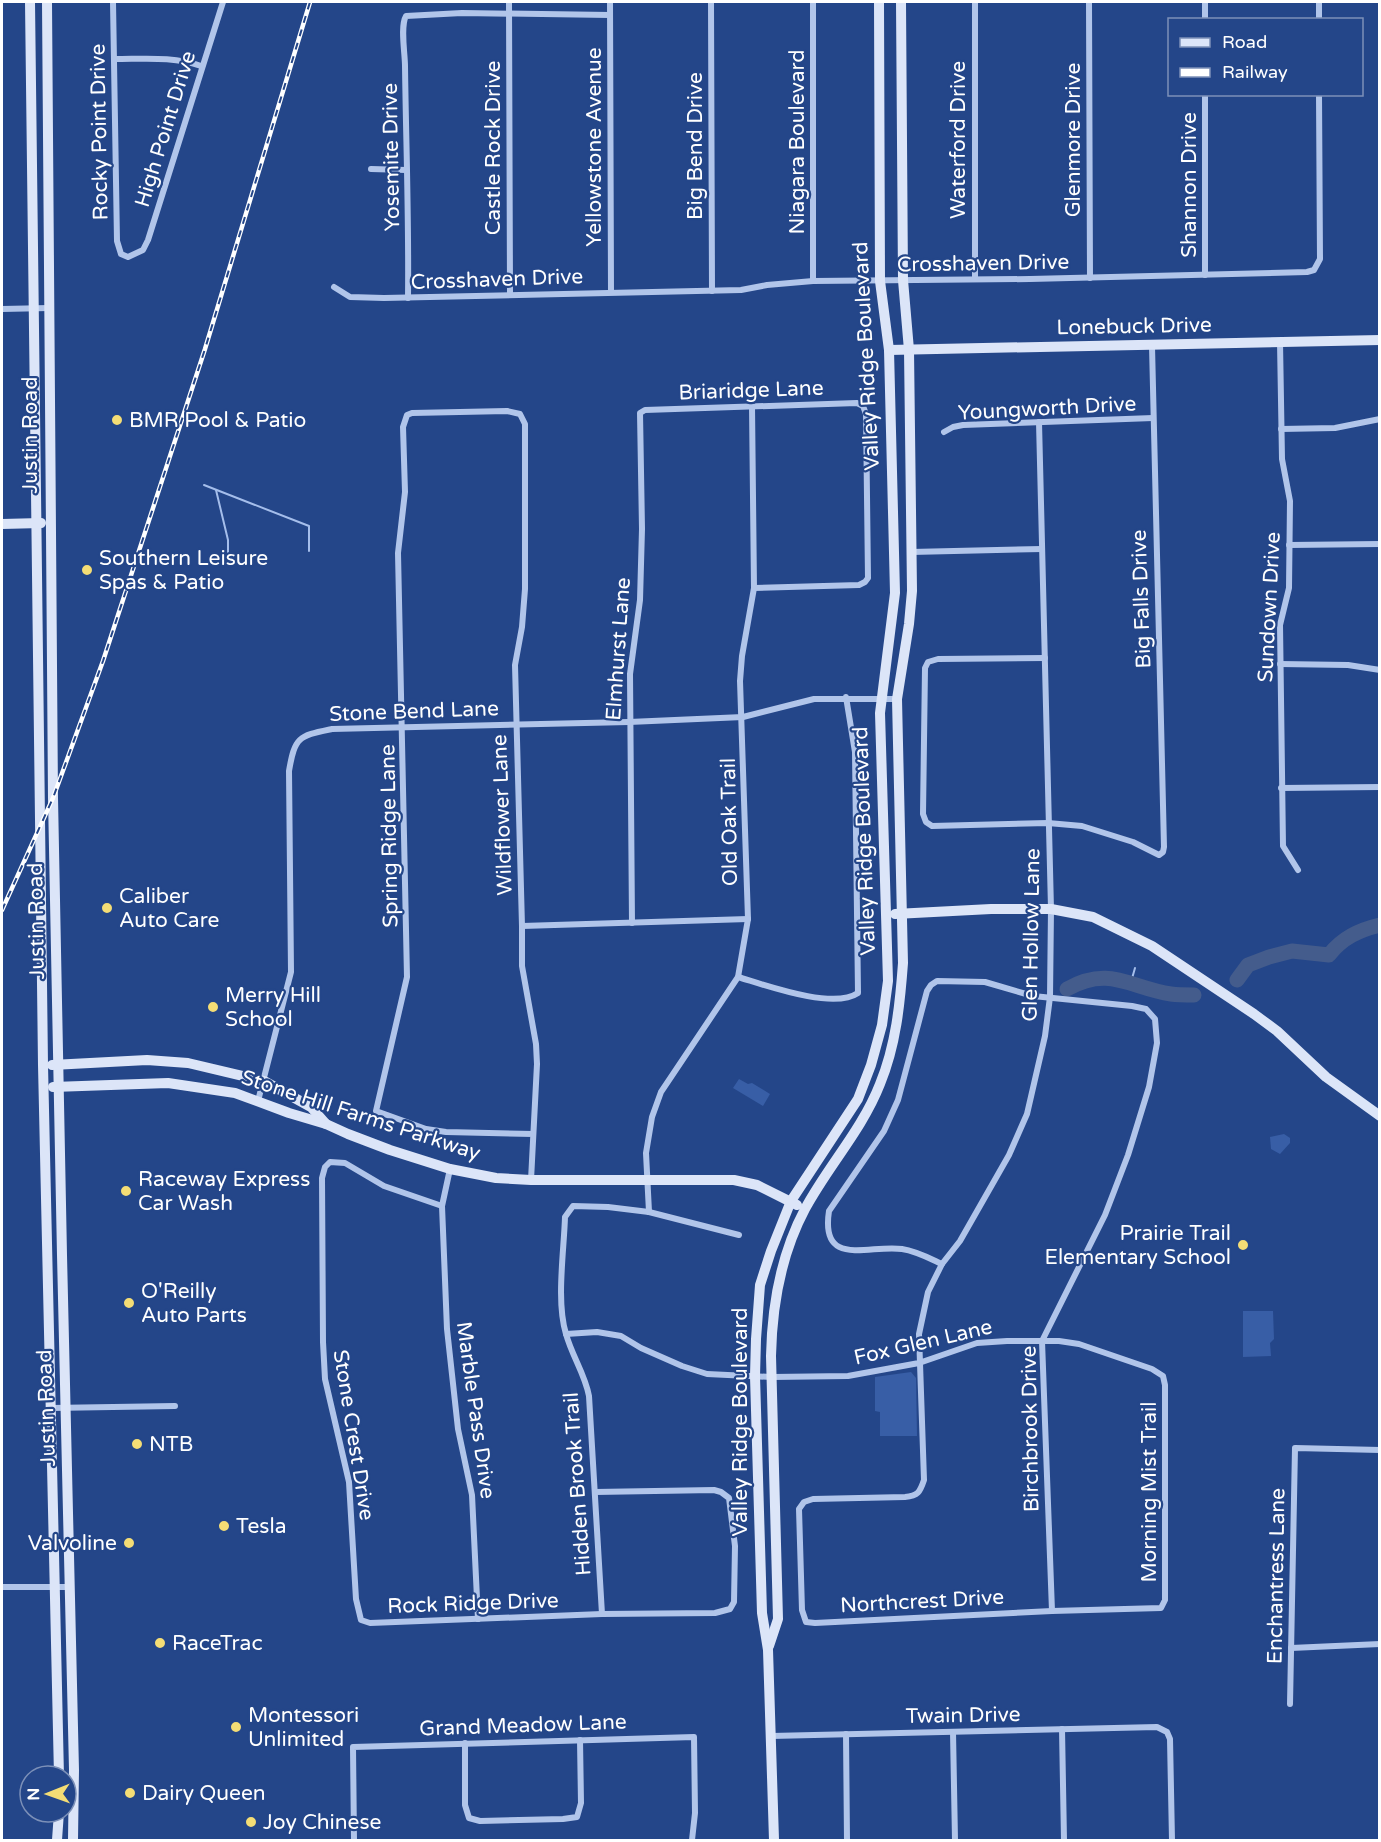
<svg xmlns="http://www.w3.org/2000/svg" width="1381" height="1842" font-family="'Varela Round',sans-serif">
<style>
.green{fill:#385ea6}
.lines{fill:none;stroke-linecap:round;stroke-linejoin:round}
.stream{stroke:#a5beeb;stroke-width:2}
.river{stroke:#445c8c;stroke-width:15}
.street{stroke:#b1c5ea;stroke-width:6}
.secondary{stroke:#dce5f8;stroke-width:10}
.rail-casing{stroke:#fff;stroke-width:4.5}
.rail{stroke:#244689;stroke-width:2;stroke-dasharray:7;stroke-linecap:butt}
.poi-dot{fill:#f4dd75;stroke:#244689;stroke-width:2}
.labels{text-anchor:middle;stroke-width:4.5;stroke-linejoin:round;paint-order:stroke}
.street-label{font-size:21px;fill:#fff;stroke:#244689}
.poi-label{font-size:21px;fill:#fff;stroke:#244689;text-anchor:start}
</style>
<rect width="100%" height="100%" fill="#244689"/>
<g class="green">
<polygon points="739,1079 748,1084 752,1083 770,1094 763,1106 733,1088"/>
<polygon points="1284,1134 1290,1138 1290,1143 1280,1154 1271,1149 1270,1137"/>
<polygon points="1243,1311 1273,1311 1274,1339 1270,1343 1271,1356 1243,1357"/>
<polygon points="911,1372 916,1378 917,1436 880,1436 880,1412 875,1411 875,1377"/>
</g>
<g class="lines">
<g class="stream">
<polyline points="204,485 309,526 309,551"/>
<polyline points="216,490 228,540 228,557"/>
<polyline points="1131,982 1135,968"/>
</g>
<g class="river">
<path d="M1237 980 1248 965 1269 957 1292 951 1329 955C1342 938 1359 930 1380 925"/>
<path d="M1067 989C1110 965 1130 988 1171 994 1178 995 1186 995 1194 995"/>
</g>
<g class="street">
<polyline points="113,2 117,241 121,254 128,257 143,250 148,240 223,2"/>
<polyline points="509,2 510,295"/>
<polyline points="610,2 611,292"/>
<polyline points="711,2 712,291"/>
<polyline points="1089,2 1090,278"/>
<polyline points="1205,2 1205,20"/>
<polyline points="1319,2 1319,20"/>
<path d="M115 59C144 59 174 56 201 66"/>
<polyline points="1205,94 1205,275"/>
<polyline points="371,169 406,170"/>
<polyline points="975,278 975,2"/>
<polyline points="813,281 813,2"/>
<polyline points="334,287 350,297 384,298 741,290 767,285 813,281 1030,279 1307,272 1314,270 1320,259 1319,94"/>
<path d="M408 298C409 220 406 143 405 66 405 53 400 26 406 16L462 13 610 15"/>
<polyline points="2,309 49,308"/>
<polyline points="1280,342 1282,459 1290,501 1289,588 1280,625 1283,846 1298,870"/>
<polyline points="1281,429 1335,428 1380,419"/>
<polyline points="944,432 953,427 963,425 1153,418"/>
<polyline points="1289,545 1380,544"/>
<polyline points="911,552 1042,549"/>
<polyline points="1045,658 938,659 928,662 925,668 923,814 926,822 932,826 1048,823 1082,826 1133,842 1159,855 1163,852 1164,847 1152,346"/>
<polyline points="1280,664 1348,665 1380,670"/>
<polyline points="1281,788 1380,787"/>
<polyline points="632,923 630,674 640,600 642,529 640,413 645,410 857,403 863,406 866,414 868,578 865,582 859,585 754,588"/>
<polyline points="522,926 748,919"/>
<path d="M738 977C765 985 833 1010 858 993L855 752 846 697"/>
<path d="M258 1101 291 972 289 771C295 736 299 736 332 729L629 722 743 717 814 699H897"/>
<polyline points="450,1169 442,1206 447,1329 458,1429 472,1495 478,1619"/>
<polyline points="531,1180 537,1064 536,1044 522,966 522,926 515,665 522,627 525,589 525,424 520,414 507,411 412,413 407,415 403,427 405,492 398,553 407,977 376,1111 426,1129 446,1132 533,1134"/>
<polyline points="442,1206 384,1186 345,1163 330,1162 325,1167 322,1178 323,1342 325,1379 349,1482 356,1599 361,1620 370,1623 602,1614 715,1613 730,1609 734,1602 735,1546 729,1498 721,1492 714,1490 595,1492"/>
<polyline points="649,1212 646,1153 652,1117 661,1092 738,977 748,919 740,681 742,656 754,588 752,406"/>
<path d="M942 1264C929 1258 916 1251 902 1249 870 1244 820 1269 829 1211L884 1131 898 1100 927 991 931 985 937 981 985 982 1033 996 1132 1006 1146 1009 1155 1019 1157 1043 1149 1087 1128 1155 1105 1215 1042 1341 1052 1611"/>
<path d="M566 1334 597 1332 621 1336 641 1348 682 1366 707 1374 772 1377 848 1376 919 1363 977 1343 1007 1341H1059L1079 1344 1152 1369 1163 1376 1165 1385V1600L1161 1608 1052 1611 815 1623 806 1622 802 1610 799 1509 804 1502 813 1499 905 1497C918 1496 920 1492 924 1480L919 1334 928 1292 942 1264 960 1241 1009 1155 1027 1114 1045 1036 1050 997 1051 909 1039 422"/>
<polyline points="51,1408 175,1406"/>
<polyline points="2,1587 70,1587"/>
<path d="M602 1614 589 1396C585 1374 572 1356 566 1334 556 1302 564 1251 565 1217L573 1206 608 1207 649 1212 739 1235"/>
<polyline points="1291,1648 1380,1644"/>
<polyline points="1290,1704 1295,1448 1380,1450"/>
<polyline points="1062,1729 1064,1840"/>
<polyline points="953,1732 955,1840"/>
<polyline points="846,1734 847,1840"/>
<polyline points="771,1736 1157,1727 1167,1732 1170,1739 1172,1840"/>
<polyline points="465,1743 465,1805 469,1818 480,1821 563,1819 577,1817 581,1803 580,1740"/>
<polyline points="354,1840 353,1747 694,1737 695,1813 692,1840"/>
</g>
<g class="secondary">
<polyline points="30,2 43,1065 59,1776"/>
<polyline points="47,2 53,798 62,1255 74,1770 73,1840"/>
<polyline points="889,350 1380,340"/>
<polyline points="2,524 41,523"/>
<polyline points="895,914 991,909 1051,909 1093,917 1152,946 1254,1014 1277,1031 1326,1077 1380,1116"/>
<polyline points="52,1065 147,1060 188,1063 264,1081 311,1107 326,1124"/>
<polyline points="53,1087 168,1083 235,1093 289,1113 326,1124 348,1134 390,1150 450,1169 496,1178 531,1180 734,1180 757,1185 797,1205"/>
<path d="M769 1646 778 1619 771 1356C772 1306 781 1254 805 1209 828 1166 862 1130 880 1084 896 1045 900 1004 903 963L897 699 909 624 912 591 909 350 903 280 901 2"/>
<polyline points="57,1840 59,1812"/>
<polyline points="774,1840 768,1650 762,1613 755,1376 756,1339 760,1285 771,1251 791,1201 858,1099 871,1065 882,1025 888,981 880,713 895,593 889,350 880,281 879,2"/>
</g>
<defs>
<polyline id="rail" points="2,910 53,798 103,661 205,349 310,2"/>
</defs>
<use href="#rail" class="rail-casing"/>
<use href="#rail" class="rail"/>
</g>
<g class="poi-dot">
<circle cx="117" cy="420" r="6"/>
<circle cx="87" cy="570" r="6"/>
<circle cx="107" cy="908" r="6"/>
<circle cx="213" cy="1007" r="6"/>
<circle cx="126" cy="1191" r="6"/>
<circle cx="1243" cy="1245" r="6"/>
<circle cx="129" cy="1303" r="6"/>
<circle cx="137" cy="1444" r="6"/>
<circle cx="224" cy="1526" r="6"/>
<circle cx="129" cy="1543" r="6"/>
<circle cx="160" cy="1643" r="6"/>
<circle cx="236" cy="1727" r="6"/>
<circle cx="130" cy="1793" r="6"/>
<circle cx="251" cy="1822" r="6"/>
</g>
<g class="labels">
<g class="street-label">
<text transform="translate(165 129) rotate(-73)" y="7">High Point Drive</text>
<text transform="translate(99 132) rotate(-91)" y="7">Rocky Point Drive</text>
<text transform="translate(958 140) rotate(-90)" y="7">Waterford Drive</text>
<text transform="translate(1073 140) rotate(-90)" y="7">Glenmore Drive</text>
<text transform="translate(797 142) rotate(-90)" y="7">Niagara Boulevard</text>
<text transform="translate(695 146) rotate(-90)" y="7">Big Bend Drive</text>
<text transform="translate(594 147) rotate(-90)" y="7">Yellowstone Avenue</text>
<text transform="translate(493 148) rotate(-90)" y="7">Castle Rock Drive</text>
<text transform="translate(391 157) rotate(-91)" y="7">Yosemite Drive</text>
<text transform="translate(1189 185) rotate(-90)" y="7">Shannon Drive</text>
<text transform="translate(983 263) rotate(-1)" y="7">Crosshaven Drive</text>
<text transform="translate(497 279) rotate(-2)" y="7">Crosshaven Drive</text>
<text transform="translate(1134 326) rotate(-1)" y="7">Lonebuck Drive</text>
<text transform="translate(866 356) rotate(-93)" y="7">Valley Ridge Boulevard</text>
<text transform="translate(751 390) rotate(-2)" y="7">Briaridge Lane</text>
<text transform="translate(1047 408) rotate(-3)" y="7">Youngworth Drive</text>
<text transform="translate(30 435) rotate(-90)" y="7">Justin Road</text>
<text transform="translate(1141 599) rotate(-92)" y="7">Big Falls Drive</text>
<text transform="translate(1269 607) rotate(-87)" y="7">Sundown Drive</text>
<text transform="translate(618 649) rotate(-86)" y="7">Elmhurst Lane</text>
<text transform="translate(414 711) rotate(-2)" y="7">Stone Bend Lane</text>
<text transform="translate(502 815) rotate(-92)" y="7">Wildflower Lane</text>
<text transform="translate(729 822) rotate(-91)" y="7">Old Oak Trail</text>
<text transform="translate(389 836) rotate(-91)" y="7">Spring Ridge Lane</text>
<text transform="translate(864 841) rotate(-92)" y="7">Valley Ridge Boulevard</text>
<text transform="translate(36 921) rotate(-91)" y="7">Justin Road</text>
<text transform="translate(1031 935) rotate(-89)" y="7">Glen Hollow Lane</text>
<text transform="translate(361 1115) rotate(18)" y="7">Stone Hill Farms Parkway</text>
<text transform="translate(923 1342) rotate(-13)" y="7">Fox Glen Lane</text>
<text transform="translate(46 1408) rotate(-92)" y="7">Justin Road</text>
<text transform="translate(476 1410) rotate(82)" y="7">Marble Pass Drive</text>
<text transform="translate(740 1422) rotate(-90)" y="7">Valley Ridge Boulevard</text>
<text transform="translate(1030 1429) rotate(-91)" y="7">Birchbrook Drive</text>
<text transform="translate(354 1435) rotate(81)" y="7">Stone Crest Drive</text>
<text transform="translate(577 1484) rotate(-94)" y="7">Hidden Brook Trail</text>
<text transform="translate(1149 1492) rotate(-90)" y="7">Morning Mist Trail</text>
<text transform="translate(1276 1576) rotate(-89)" y="7">Enchantress Lane</text>
<text transform="translate(922 1601) rotate(-3)" y="7">Northcrest Drive</text>
<text transform="translate(473 1603) rotate(-2)" y="7">Rock Ridge Drive</text>
<text transform="translate(963 1715) rotate(-1)" y="7">Twain Drive</text>
<text transform="translate(523 1725) rotate(-2)" y="7">Grand Meadow Lane</text>
</g>
<g class="poi-label">
<text x="129" y="427">BMR Pool &amp; Patio</text>
<text x="99" y="565">Southern Leisure<tspan x="99" dy="24">Spas &amp; Patio</tspan></text>
<text x="119" y="903">Caliber<tspan x="119" dy="24">Auto Care</tspan></text>
<text x="225" y="1002">Merry Hill<tspan x="225" dy="24">School</tspan></text>
<text x="138" y="1186">Raceway Express<tspan x="138" dy="24">Car Wash</tspan></text>
<text x="1231" y="1240" text-anchor="end">Prairie Trail<tspan x="1231" dy="24">Elementary School</tspan></text>
<text x="141" y="1298">O'Reilly<tspan x="141" dy="24">Auto Parts</tspan></text>
<text x="149" y="1451">NTB</text>
<text x="236" y="1533">Tesla</text>
<text x="117" y="1550" text-anchor="end">Valvoline</text>
<text x="172" y="1650">RaceTrac</text>
<text x="248" y="1722">Montessori<tspan x="248" dy="24">Unlimited</tspan></text>
<text x="142" y="1800">Dairy Queen</text>
<text x="263" y="1829">Joy Chinese</text>
</g>
</g>
<rect width="1381" height="1842" fill="none" stroke="#ffffff" stroke-width="6"/>
<rect x="1168" y="18" width="195" height="78" fill="#244689" stroke="#7c90b8" stroke-width="1.5"/>
<rect x="1180" y="38" width="30" height="9" fill="#dce5f8" stroke="#7c90b8" stroke-width="1.5"/>
<text x="1222" y="48" font-size="18" fill="#ffffff">Road</text>
<rect x="1180" y="68" width="30" height="9" fill="#ffffff" stroke="#7c90b8" stroke-width="1.5"/>
<text x="1222" y="78" font-size="18" fill="#ffffff">Railway</text>
<g transform="translate(48 1794) rotate(269)"><circle r="28" fill="#244689" stroke="#7c90b8" stroke-width="1.5"/>
<path d="M0-4.5L10 22L0 15L-10 22Z" fill="#f4dd75"/>
<text y="-9" font-size="16" font-weight="bold" text-anchor="middle" fill="#ffffff">N</text>
</g>
</svg>
